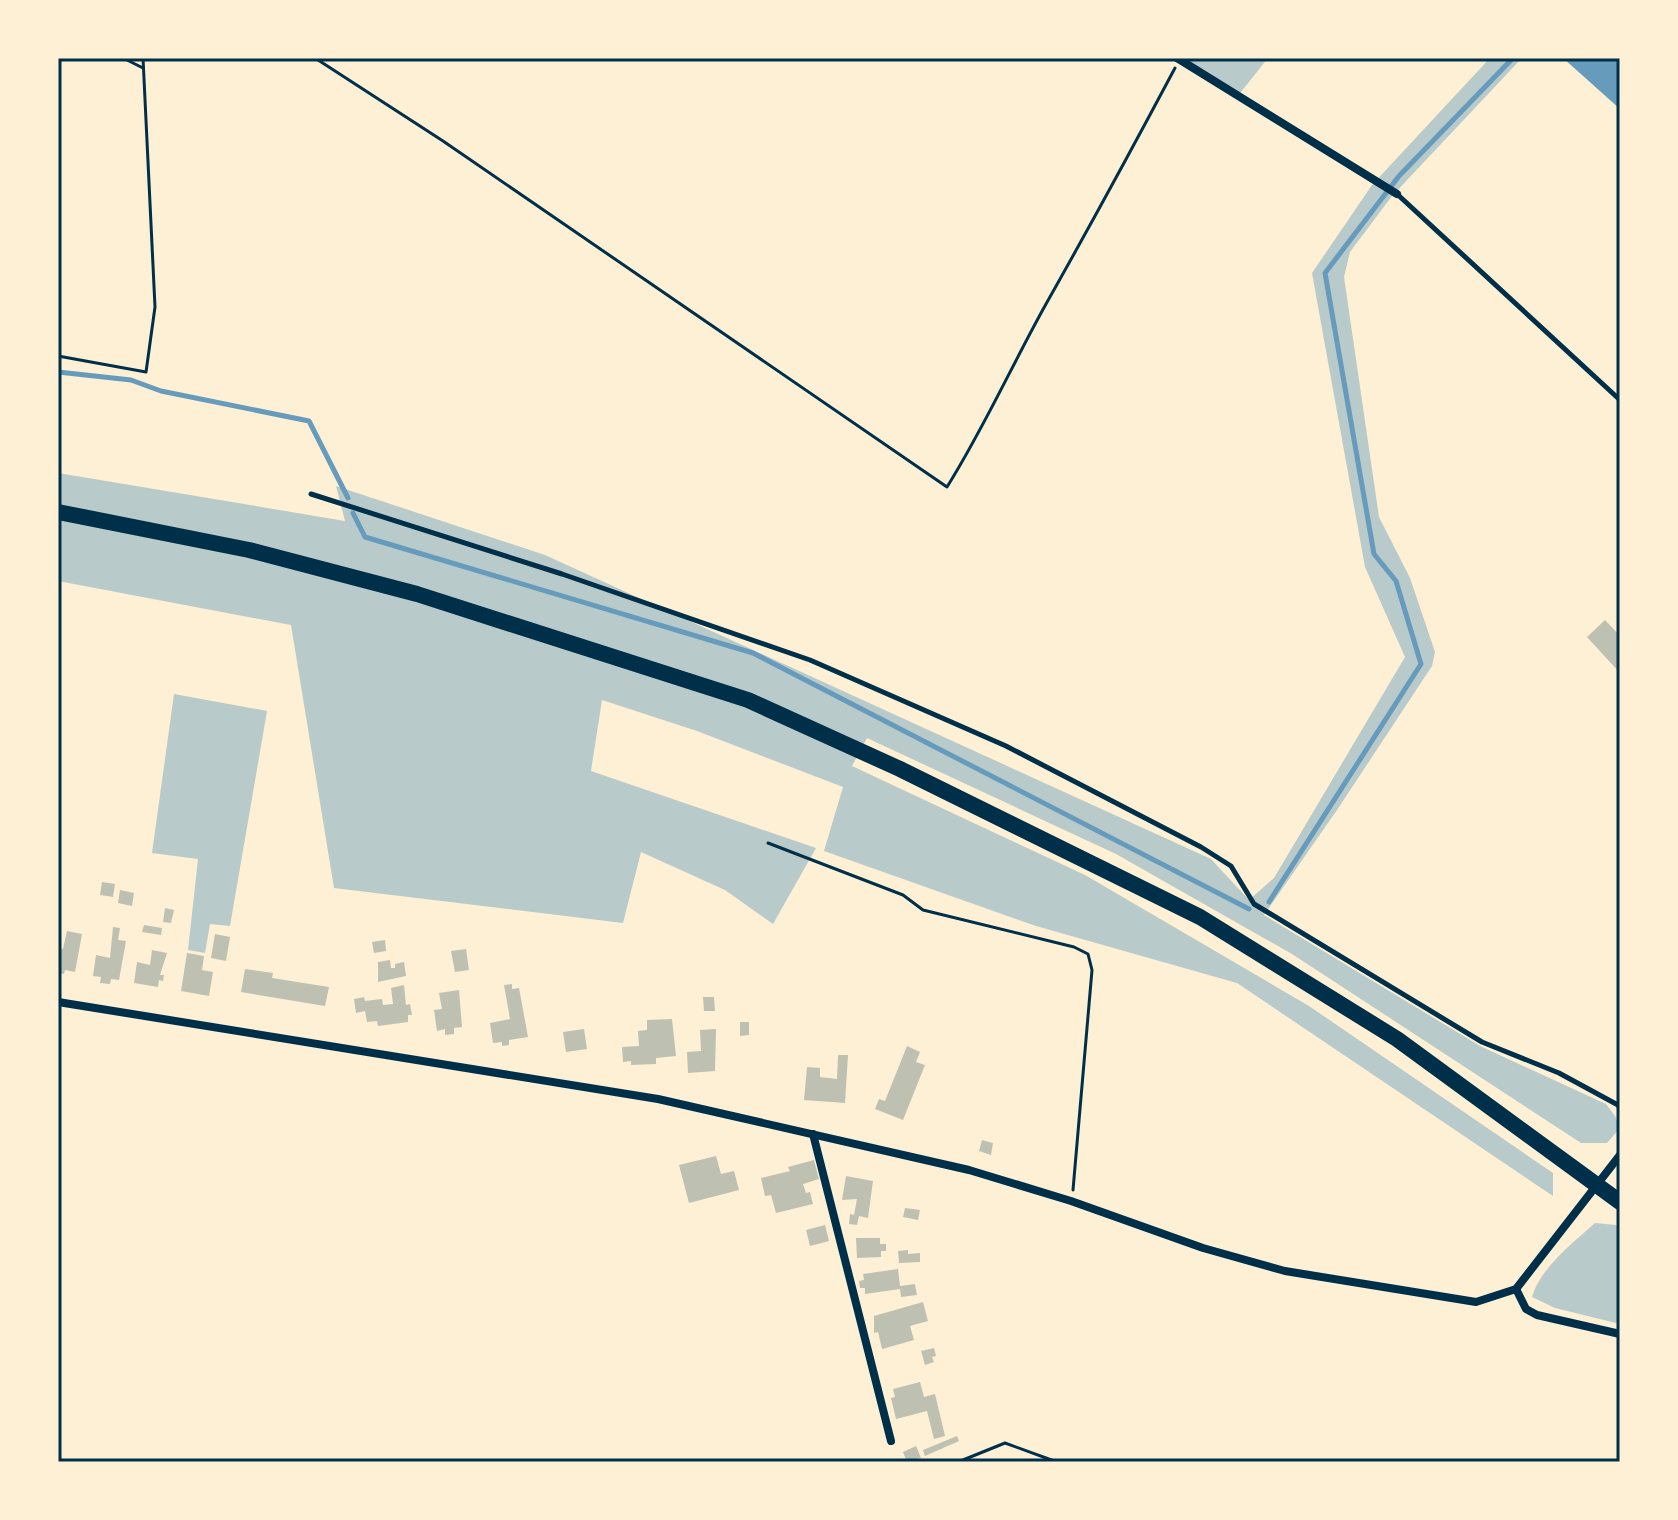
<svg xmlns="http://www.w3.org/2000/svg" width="1678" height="1520" font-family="Inter,sans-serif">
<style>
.green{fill:#b9caca}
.water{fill:#669bbc}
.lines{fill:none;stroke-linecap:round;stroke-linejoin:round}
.stream{stroke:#669bbc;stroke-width:5}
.building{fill:#bec0b2}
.path{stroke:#003049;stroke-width:3}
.service{stroke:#003049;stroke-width:5}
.minor{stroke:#003049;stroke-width:8}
.primary{stroke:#003049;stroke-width:16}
.neatline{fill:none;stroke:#003049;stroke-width:3}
</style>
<rect width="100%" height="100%" fill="#fdf0d5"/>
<g class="green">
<polygon points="1177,58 1268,58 1237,97"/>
<polygon points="1490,58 1522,58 1392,196 1350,252 1344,277 1379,517 1410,578 1435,652 1432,666 1337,810 1264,915 1480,1046 1606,1104 1615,1116 1620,1128 1607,1143 1581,1143 1292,954 1116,854 867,738 852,766 1085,875 1309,1006 1553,1173 1553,1196 1237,983 1036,926 824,851 843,787 697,731 602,700 591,771 816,848 773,924 725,890 641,852 623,923 334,888 291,625 58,581 58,473 345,521 336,486 545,555 1211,859 1249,900 1274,878 1405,657 1365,567 1312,273 1372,185"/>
<polygon points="174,694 267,711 230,926 210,924 205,953 188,950 198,859 152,853"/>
<path d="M1595 1223 1616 1225 1620 1228V1324L1555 1308 1532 1297C1540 1268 1573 1243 1595 1223Z"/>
</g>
<polygon class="water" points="1563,58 1620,58 1620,109"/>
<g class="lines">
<g class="stream">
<polyline points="58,372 131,380 161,391 309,421 348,498"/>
<polyline points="353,513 365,537 753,653 1249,909"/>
<polyline points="1269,902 1421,664 1396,581 1374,554 1325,273 1399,176 1513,58"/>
</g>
</g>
<g class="building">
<polygon points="1605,620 1620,636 1620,673 1587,637"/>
<polygon points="102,882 115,884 113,897 100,895"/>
<polygon points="120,890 134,893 132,906 118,903"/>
<polygon points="165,908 174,910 171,923 163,922"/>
<polygon points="144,925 162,928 161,935 142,932"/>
<polygon points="113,927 120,928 118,940 126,941 119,980 111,979 110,984 100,983 101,977 93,976 96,955 110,958"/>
<polygon points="67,931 82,934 75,972 65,970 64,974 58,973 58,948 63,949"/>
<polygon points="215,934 230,937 226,961 211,958"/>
<polygon points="385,940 386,951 374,953 372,942"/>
<polygon points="466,949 469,970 455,972 451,951"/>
<polygon points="152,950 167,953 160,975 164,975 163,981 159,980 158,987 134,983 137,962 150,965"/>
<polygon points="187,953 204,956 202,970 213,972 209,996 181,991"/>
<polygon points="390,960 391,968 395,968 395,964 404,962 406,976 378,982 378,962"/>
<polygon points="245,969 273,973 272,978 329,987 325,1006 241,992"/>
<polygon points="512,984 512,989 519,988 528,1037 509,1040 509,1045 502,1046 502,1042 493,1043 490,1023 510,1019 504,985"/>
<polygon points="404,985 406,1005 410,1004 412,1015 408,1015 408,1022 378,1026 377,1021 367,1022 365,1011 356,1013 354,999 364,997 365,1001 382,999 383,1005 393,1004 391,988"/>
<polygon points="459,990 462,1027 454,1028 454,1034 445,1035 445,1029 437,1031 434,1010 442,1009 439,993"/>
<polygon points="703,997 714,997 715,1011 704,1011"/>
<polygon points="672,1019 676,1056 656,1058 656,1064 631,1065 631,1061 623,1062 622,1047 639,1046 638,1031 647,1030 647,1020"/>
<polygon points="740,1022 749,1022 749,1035 740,1036"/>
<polygon points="584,1029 587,1049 566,1052 563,1032"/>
<polygon points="716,1029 715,1071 688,1073 687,1052 701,1051 700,1030"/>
<polygon points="907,1046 920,1052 916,1062 925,1065 903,1120 875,1109 879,1099 885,1101"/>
<polygon points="838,1055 848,1055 845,1103 804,1100 807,1067 820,1068 820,1077 837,1079"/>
<polygon points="982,1140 993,1143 991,1155 979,1151"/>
<polygon points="716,1156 721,1174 734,1171 739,1190 689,1203 679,1165"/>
<polygon points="814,1160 819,1179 803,1184 806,1193 810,1192 813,1204 776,1213 771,1195 765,1196 761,1178 790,1171 788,1167"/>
<polygon points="846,1176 873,1181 868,1218 859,1216 857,1225 849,1224 850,1214 854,1215 857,1199 842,1200"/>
<polygon points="905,1208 920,1210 918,1220 903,1217"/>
<polygon points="825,1225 829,1241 810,1246 806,1230"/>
<polygon points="856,1238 880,1238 880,1244 886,1244 886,1251 881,1251 881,1257 857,1258"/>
<polygon points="908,1250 908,1254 920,1253 920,1262 899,1263 898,1251"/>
<polygon points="898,1269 900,1286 915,1284 917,1295 901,1297 900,1289 865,1294 865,1288 860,1288 859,1281 864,1280 863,1274"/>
<polygon points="923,1302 928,1321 910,1326 914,1340 882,1349 878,1332 874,1333 874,1316"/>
<polygon points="934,1348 936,1356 932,1357 934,1362 925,1365 921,1351"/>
<polygon points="920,1382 924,1397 935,1394 945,1436 934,1439 927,1411 896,1419 891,1398 895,1397 893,1389"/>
<polygon points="957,1436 959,1441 925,1456 923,1450"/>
<polygon points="916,1446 921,1458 907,1462 903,1452"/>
</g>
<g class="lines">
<g class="path">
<polyline points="123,58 143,68"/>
<path d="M315 58 443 141 947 487C984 428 1012 365 1046 304 1090 226 1133 147 1175 68"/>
<polyline points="58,356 146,372 155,307 143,58"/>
<polyline points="768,843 903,895 923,910 1074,947 1088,954 1092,970 1073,1190"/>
<polyline points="958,1462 1005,1443 1057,1462"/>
</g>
<g class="service">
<polyline points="1397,194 1620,400"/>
<polyline points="311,494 562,574 810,660 1006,746 1201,847 1231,866 1254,904 1269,913 1482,1042 1559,1073 1618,1105 1620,1109"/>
</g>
<g class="minor">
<polyline points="1177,58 1397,194"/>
<polyline points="58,1002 658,1099 969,1170 1071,1201 1203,1248 1285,1271 1476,1302 1516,1289 1620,1155"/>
<polyline points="813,1134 891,1441"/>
<polyline points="1516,1289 1526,1309 1537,1315 1620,1334"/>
</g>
<polyline class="primary" points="58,512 249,550 417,594 748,700 900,769 1200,917 1397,1039 1620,1202"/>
</g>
<rect width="1678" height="1520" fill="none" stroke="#fdf0d5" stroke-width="120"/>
<rect x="60" y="60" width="1558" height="1400" class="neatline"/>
</svg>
